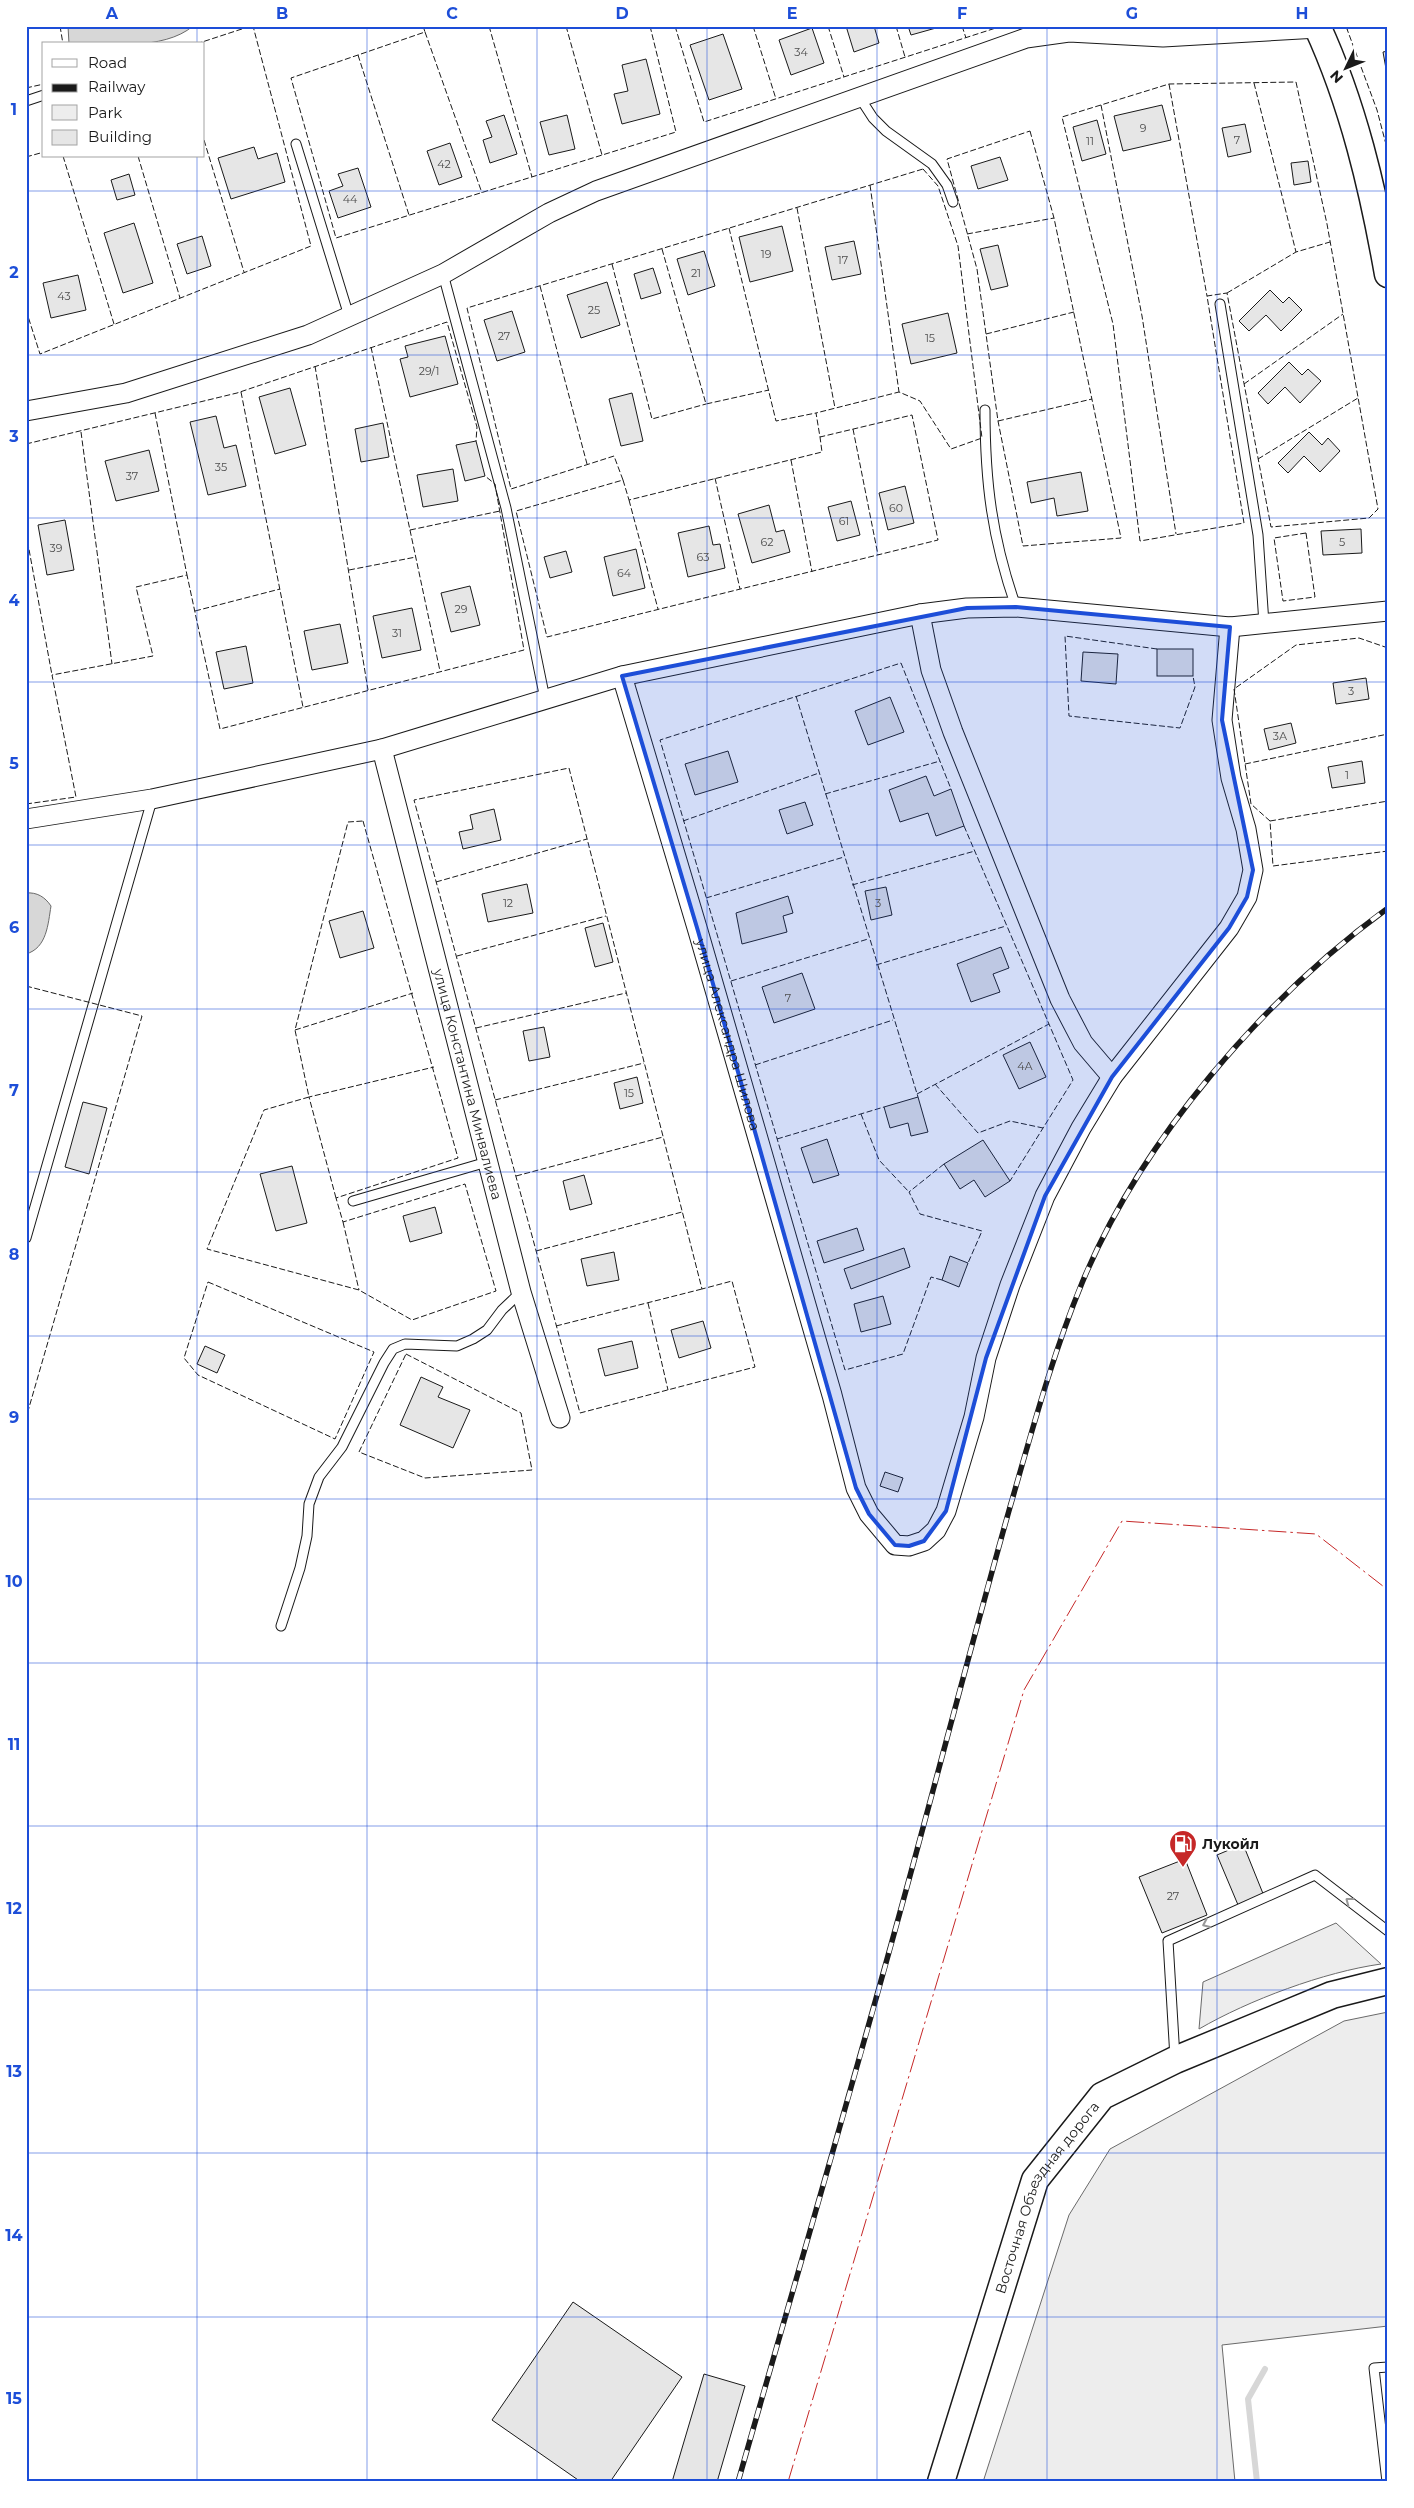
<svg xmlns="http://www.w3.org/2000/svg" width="1414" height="2508" font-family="Montserrat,sans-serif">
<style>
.green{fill:#ededed;stroke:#6a6a6a}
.water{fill:#d7d7d7;stroke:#6a6a6a}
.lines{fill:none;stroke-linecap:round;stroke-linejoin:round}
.stream{stroke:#d7d7d7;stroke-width:6}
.building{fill:#e6e6e6;stroke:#1a1a1a}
.lane-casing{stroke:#1a1a1a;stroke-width:11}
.street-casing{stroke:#1a1a1a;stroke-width:21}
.secondary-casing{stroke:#1a1a1a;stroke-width:29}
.lane{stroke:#fff;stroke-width:9}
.street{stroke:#fff;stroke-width:19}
.secondary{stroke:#fff;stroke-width:26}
.rail-casing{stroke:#1a1a1a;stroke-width:5.5}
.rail{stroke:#fff;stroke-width:4;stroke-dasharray:11;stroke-linecap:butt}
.fence{stroke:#1a1a1a;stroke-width:1;stroke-dasharray:6 2.5;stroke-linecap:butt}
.power{stroke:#c62828;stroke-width:1;stroke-dasharray:18 4 2.5 4;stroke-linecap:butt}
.oneway{stroke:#989898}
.marked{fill:#1d4ed8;fill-opacity:0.2;stroke:#1d4ed8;stroke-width:4;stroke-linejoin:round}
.grid{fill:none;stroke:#1d4ed8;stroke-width:1;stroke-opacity:0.55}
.labels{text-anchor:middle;stroke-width:4;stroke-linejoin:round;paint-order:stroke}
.number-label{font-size:11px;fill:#4d4d4d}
.street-label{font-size:14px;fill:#1a1a1a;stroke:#fff}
.poi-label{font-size:14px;font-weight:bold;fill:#1a1a1a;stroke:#fff;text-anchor:start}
.neatline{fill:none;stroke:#1d4ed8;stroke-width:2}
.grid-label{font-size:16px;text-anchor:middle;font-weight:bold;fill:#1d4ed8}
</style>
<rect width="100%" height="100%" fill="#fff"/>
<g class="green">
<path d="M1336 1923 1381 1964C1324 1972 1249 2000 1199 2029L1203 1982Z"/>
<polygon points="1388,2012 1388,2326 1222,2345 1235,2482 983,2482 1069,2215 1110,2149 1344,2021"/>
</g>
<g class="water">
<path d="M68 26H193C164 51 104 44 69 44Z"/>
<path d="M26 893C37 892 45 897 51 906 48 924 47 948 26 954Z"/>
</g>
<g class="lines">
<polyline class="stream" points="1257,2482 1248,2399 1265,2369"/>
</g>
<g class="building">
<polygon points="846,26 874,26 879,43 854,52"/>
<polygon points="908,26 935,26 936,28 911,35"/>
<polygon points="812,28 824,63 791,75 779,40"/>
<polygon points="723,34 742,89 709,100 690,45"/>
<polygon points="1388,51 1388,80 1383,52"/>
<polygon points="646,59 660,114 622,124 614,94 628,91 622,65"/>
<polygon points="1162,105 1171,140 1123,151 1114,116"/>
<polygon points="504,115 517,154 490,163 483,140 492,137 486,121"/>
<polygon points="567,115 575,149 549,155 540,122"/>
<polygon points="1097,120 1106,154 1082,161 1073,127"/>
<polygon points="1245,124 1251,152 1228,157 1222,128"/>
<polygon points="450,143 462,177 439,185 427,151"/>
<polygon points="254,147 258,159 277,153 285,182 231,199 218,158"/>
<polygon points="1000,157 1008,180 978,189 971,166"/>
<polygon points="1308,161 1311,182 1294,185 1291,163"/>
<polygon points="358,168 371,207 338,218 329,191 343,186 338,174"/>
<polygon points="129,174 135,195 117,200 111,180"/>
<polygon points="134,223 153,283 123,293 104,233"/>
<polygon points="782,226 793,271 750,282 739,237"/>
<polygon points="202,236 211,266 187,274 177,244"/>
<polygon points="854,241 861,274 832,280 825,247"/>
<polygon points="998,245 1008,286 991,290 980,249"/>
<polygon points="704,251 715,286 688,295 677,259"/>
<polygon points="653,268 661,293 641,299 634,274"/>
<polygon points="78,275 86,310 51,318 43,283"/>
<polygon points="607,282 620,325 581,338 567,295"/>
<polygon points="1270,290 1283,303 1289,297 1302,310 1281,331 1266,315 1249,331 1239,321"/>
<polygon points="512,311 525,352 497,361 484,320"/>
<polygon points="948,313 957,353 911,364 902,324"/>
<polygon points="445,336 458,384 410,397 400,359 408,357 405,346"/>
<polygon points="1289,362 1302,375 1308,369 1321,381 1300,403 1285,387 1268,404 1258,393"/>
<polygon points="290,388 306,445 275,454 259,397"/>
<polygon points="632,393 643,441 621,446 609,399"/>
<polygon points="216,416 224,448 236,445 246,486 208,495 190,422"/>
<polygon points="383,423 389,457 361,462 355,429"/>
<polygon points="1309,432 1322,445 1328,438 1340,451 1320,472 1304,456 1288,473 1278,463"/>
<polygon points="476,441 485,476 465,481 456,445"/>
<polygon points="149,450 159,491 116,501 105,461"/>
<polygon points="453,469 458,501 423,507 417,475"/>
<polygon points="1081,472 1088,511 1057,516 1054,498 1031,503 1027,482"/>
<polygon points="905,486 914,523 888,530 879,493"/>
<polygon points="851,501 860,535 837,541 828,507"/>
<polygon points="769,505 776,532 784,530 790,552 752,563 738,514"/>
<polygon points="65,520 74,570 47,575 38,525"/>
<polygon points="709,526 713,545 720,544 725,568 688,577 678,533"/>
<polygon points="1361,529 1362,553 1323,555 1321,531"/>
<polygon points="636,549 645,588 613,596 604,557"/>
<polygon points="566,551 572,572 550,578 544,557"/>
<polygon points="470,586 480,625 451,632 441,593"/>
<polygon points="412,608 421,650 382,658 373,616"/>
<polygon points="340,624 348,663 312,670 304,631"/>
<polygon points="246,646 253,683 224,689 216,652"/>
<rect x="1157" y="649" width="36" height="27"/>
<polygon points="1083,652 1118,654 1116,684 1081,681"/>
<polygon points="1366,678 1369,699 1336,704 1333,683"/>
<polygon points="890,697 904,732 868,745 855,711"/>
<polygon points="1291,723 1296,743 1269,750 1264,729"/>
<polygon points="728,751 738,782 695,795 685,764"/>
<polygon points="1362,761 1365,783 1332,788 1328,767"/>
<polygon points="926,776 934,796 951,789 964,826 936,836 928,813 900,822 889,790"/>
<polygon points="805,802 813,825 787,834 779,810"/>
<polygon points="494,809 501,840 463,849 459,832 473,829 470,815"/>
<polygon points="527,884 533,913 488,922 482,894"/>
<polygon points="886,887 892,915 871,920 865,891"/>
<polygon points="788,896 793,913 783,916 787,932 742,944 736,913"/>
<polygon points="363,911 374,948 340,958 329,921"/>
<polygon points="603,923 613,962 595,967 585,928"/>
<polygon points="1001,947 1009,968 993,974 1000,992 971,1002 957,964"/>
<polygon points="802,973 815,1009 774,1023 762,987"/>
<polygon points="544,1027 550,1057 529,1061 523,1031"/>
<polygon points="1030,1042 1046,1077 1019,1089 1003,1055"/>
<polygon points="637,1077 643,1103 620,1109 614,1083"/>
<polygon points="918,1097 928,1132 911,1136 908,1123 890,1128 884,1107"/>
<polygon points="83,1102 107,1108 89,1174 65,1167"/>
<polygon points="827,1139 839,1175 813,1183 801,1148"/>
<polygon points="983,1140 1010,1181 985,1197 974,1180 960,1189 944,1164"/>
<polygon points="292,1166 307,1223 276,1231 260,1174"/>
<polygon points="584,1175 592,1204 570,1210 563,1181"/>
<polygon points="435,1207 442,1233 410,1242 403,1216"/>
<polygon points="857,1228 864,1250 824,1263 817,1241"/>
<polygon points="904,1248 910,1267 851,1289 844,1269"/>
<polygon points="614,1252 619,1280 587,1286 581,1259"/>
<polygon points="950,1256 968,1263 959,1287 942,1280"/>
<polygon points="883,1296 891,1324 861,1332 854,1304"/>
<polygon points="703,1321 711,1348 679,1358 671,1330"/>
<polygon points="632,1341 638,1368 605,1376 598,1349"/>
<polygon points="205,1346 225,1355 217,1373 197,1364"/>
<polygon points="421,1377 443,1387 438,1397 470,1410 453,1448 400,1425"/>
<polygon points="885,1472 903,1478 898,1492 880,1486"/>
<polygon points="1243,1844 1266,1901 1241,1912 1217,1855"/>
<polygon points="1185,1859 1207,1915 1162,1933 1139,1877"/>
<polygon points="573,2302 682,2377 610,2482 581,2482 492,2420"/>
<polygon points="704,2374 745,2386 717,2482 672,2482"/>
</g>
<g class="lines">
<defs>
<g id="lane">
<polyline points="860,98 873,118 886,131 932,164 947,185 953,202"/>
<polyline points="26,101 44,95"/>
<polyline points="296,144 349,316"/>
<polyline points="443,274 506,508 545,699"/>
<polyline points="1220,304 1258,535 1264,624"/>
<path d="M985 410C985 483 992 538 1016 607"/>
<polyline points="353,1201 487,1162"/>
<polyline points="26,1238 152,800"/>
<polyline points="281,1626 300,1568 307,1536 309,1504 319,1477 342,1447 384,1363 393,1349 405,1344 457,1346 473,1339 487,1330 502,1310 521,1292"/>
<polyline points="1175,2058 1168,1941 1315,1875 1388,1931"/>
<polyline points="1387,2482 1374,2368 1388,2367"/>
</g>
<g id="street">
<polyline points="26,411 126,393 308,335 443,274 549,213 596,191 1026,38 1069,32 1163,37 1318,28"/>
<polyline points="920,614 931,670 953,732 1060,999 1083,1043 1112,1077"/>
<path id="s1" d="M622 676 698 931 832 1395 856 1488 869 1514 895 1545 909 1546 924 1541 936 1530 946 1511 974 1417 986 1358 1010 1285 1045 1196 1081 1128 1112 1077 1229 928 1247 897 1253 870 1246 829 1231 778 1222 720 1230 627"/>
<path id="s2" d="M382 749 521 1292 560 1418"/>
<polyline points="26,819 152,799 382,749 622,676 920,614 967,608 1016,607 1230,627 1388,611"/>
</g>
<g id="secondary">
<path d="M1317 26C1353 104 1373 189 1388 274"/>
<path id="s3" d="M941 2482 1035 2180 1102 2096 1175 2060 1332 1995 1388 1981"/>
</g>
</defs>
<use href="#lane" class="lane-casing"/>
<use href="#street" class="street-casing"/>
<use href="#secondary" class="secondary-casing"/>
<use href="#lane" class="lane"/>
<use href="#street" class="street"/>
<use href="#secondary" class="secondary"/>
<defs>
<path id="rail" d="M738 2482C797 2275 858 2068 914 1861 946 1743 977 1624 1010 1507 1032 1431 1052 1356 1082 1283 1141 1140 1264 998 1388 908"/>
</defs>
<use href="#rail" class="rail-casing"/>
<use href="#rail" class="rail"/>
<g class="fence">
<polyline points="60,26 63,44"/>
<polyline points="423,26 425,32 291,78 336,238 676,132 650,26"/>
<polyline points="489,26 532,177"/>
<polyline points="566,26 602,155"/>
<polyline points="675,26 704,122 1002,26"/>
<polyline points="753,26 776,99"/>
<polyline points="828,26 844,77"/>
<polyline points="896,26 905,57"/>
<polyline points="962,26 966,38"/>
<polyline points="1357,26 1347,29 1377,110 1388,152"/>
<polyline points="425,32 482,193"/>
<polyline points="196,44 251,26"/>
<polyline points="358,55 409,215"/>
<polygon points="1296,82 1327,224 1378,509 1369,518 1271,527 1227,293 1207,296 1244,523 1140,541 1113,324 1062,117 1169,84"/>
<polyline points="1254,83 1296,252"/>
<polyline points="1169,84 1207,296"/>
<polyline points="26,88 44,84"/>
<polyline points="1101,105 1142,316 1176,534"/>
<polygon points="1030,131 1054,218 1121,538 1023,546 998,421 977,269 947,159"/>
<polyline points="204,140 244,272"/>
<polyline points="63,156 114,324"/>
<polyline points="138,156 180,298"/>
<polyline points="26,157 44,152"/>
<polygon points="923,169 938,186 958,246 982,438 951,449 920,401 899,392 816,413 820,437 912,415 938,540 547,637 516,511 623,480 614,456 511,489 467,308"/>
<polyline points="870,185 899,392"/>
<polyline points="797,208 835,408"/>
<polyline points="729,228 776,421 816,413"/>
<polyline points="967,234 1054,218"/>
<polyline points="662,249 706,404 769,390"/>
<polyline points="612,264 652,419 706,404"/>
<polyline points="540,286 587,464"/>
<polyline points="1227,293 1296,252 1330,242"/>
<polyline points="26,310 40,354 311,246 253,26"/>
<polyline points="986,334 1074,312"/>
<polyline points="371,347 440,671"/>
<polyline points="315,366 368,690"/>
<polyline points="1244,384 1343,314"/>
<polyline points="241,392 303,707"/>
<polyline points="155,413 187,575"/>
<polyline points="998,421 1092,399"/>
<polyline points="853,429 878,555"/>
<polyline points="81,432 112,664"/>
<polyline points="26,444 237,393 447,322 477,427 476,441"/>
<polyline points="1258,459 1358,398"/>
<polyline points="791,460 812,572"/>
<polyline points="715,478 740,589"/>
<polyline points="623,480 629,500 822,452 820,437"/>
<polyline points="629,500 658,609"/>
<polyline points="410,530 500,511"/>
<polyline points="26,533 52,675"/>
<polygon points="1306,533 1315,597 1283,601 1274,538"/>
<polyline points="349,570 416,557"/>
<polyline points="195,611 280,589"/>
<polyline points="1388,648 1359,638 1296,645 1234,689 1251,804 1270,821 1273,866 1388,851"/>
<polyline points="1157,649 1065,636 1069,716 1180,728 1195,687 1193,676"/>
<polyline points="796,696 918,1097"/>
<polyline points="1245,764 1388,734"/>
<polygon points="569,768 702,1289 732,1281 755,1367 580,1413 414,800"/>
<polyline points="825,794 940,761"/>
<polyline points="26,804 76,797 52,675 153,656 136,587 187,575 220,729 524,650 495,484 485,476"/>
<polygon points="363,821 458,1158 336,1198 343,1222 465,1184 496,1291 412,1320 359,1290 207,1249 264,1110 309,1097 295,1030 348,822"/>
<polyline points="683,821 819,773"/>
<polyline points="1270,821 1388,801"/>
<polyline points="964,826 1073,1080 1010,1181"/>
<polyline points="436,882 587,839"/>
<polyline points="852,885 975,851"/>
<polyline points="706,898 844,857"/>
<polyline points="457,956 606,916"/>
<polyline points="876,965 1006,926"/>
<polyline points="731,981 868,939"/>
<polyline points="26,986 142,1016 26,1418"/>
<polyline points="476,1028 626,993"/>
<polyline points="295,1030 413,993"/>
<polyline points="755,1065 893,1020"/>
<polyline points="935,1084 978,1133 1010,1121 1043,1128"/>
<polyline points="917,1094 1049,1024"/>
<polyline points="495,1100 644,1063"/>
<polyline points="861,1114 879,1160 909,1192"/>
<polyline points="777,1139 884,1107"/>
<polyline points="944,1164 909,1192 920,1214 982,1231 968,1263"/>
<polyline points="516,1176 663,1137"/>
<polyline points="336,1198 309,1097 434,1067"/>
<polyline points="343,1222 359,1290"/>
<polyline points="536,1251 682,1212"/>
<polyline points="942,1280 931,1277 903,1354 845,1370 660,740 901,663 951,789"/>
<polygon points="208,1282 374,1352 335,1439 198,1375 184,1358"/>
<polyline points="648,1303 668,1390"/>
<polyline points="556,1326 702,1289"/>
<polygon points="406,1354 521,1413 532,1470 425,1478 359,1452"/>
</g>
<polyline class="power" points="788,2482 1024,1690 1122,1521 1316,1534 1388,1590"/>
</g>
<defs><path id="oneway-chevron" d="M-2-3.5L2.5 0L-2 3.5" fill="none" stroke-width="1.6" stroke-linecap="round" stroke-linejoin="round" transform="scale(1.25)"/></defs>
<g class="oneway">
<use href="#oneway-chevron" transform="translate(1349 1901) rotate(-143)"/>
<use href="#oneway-chevron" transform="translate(1206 1924) rotate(156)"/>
</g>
<path class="marked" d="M1016 607 1230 627 1222 720 1253 870 1247 897 1229 928 1112 1077 1045 1196 986 1358 946 1511 924 1541 909 1546 895 1545 869 1514 856 1488 698 931 622 676 967 608Z"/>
<path class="grid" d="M197 26V44M367 26V2482M537 26V2482M707 26V2482M877 26V2482M1047 26V2482M1217 26V2482M197 156V2482M26 191H1388M26 355H1388M26 518H1388M26 682H1388M26 845H1388M26 1009H1388M26 1172H1388M26 1336H1388M26 1499H1388M26 1663H1388M26 1826H1388M26 1990H1388M26 2153H1388M26 2317H1388"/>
<defs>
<symbol id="fuel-pin" viewBox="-11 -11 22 30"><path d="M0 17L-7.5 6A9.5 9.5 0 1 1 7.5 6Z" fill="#c62828" stroke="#fff"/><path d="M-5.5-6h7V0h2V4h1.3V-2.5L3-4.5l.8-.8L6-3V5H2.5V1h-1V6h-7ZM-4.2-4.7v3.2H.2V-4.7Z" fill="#fff"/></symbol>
</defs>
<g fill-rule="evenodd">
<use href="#fuel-pin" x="1167" y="1828" width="32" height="43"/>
</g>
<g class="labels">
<g class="number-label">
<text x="801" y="56">34</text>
<text x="1143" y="132">9</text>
<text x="1237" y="144">7</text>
<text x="1090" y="145">11</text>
<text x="444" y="168">42</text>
<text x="350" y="203">44</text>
<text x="766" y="258">19</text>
<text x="843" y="264">17</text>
<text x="696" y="277">21</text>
<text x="64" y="300">43</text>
<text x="594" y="314">25</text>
<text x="504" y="340">27</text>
<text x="930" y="342">15</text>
<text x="429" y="375">29/1</text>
<text x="221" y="471">35</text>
<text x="132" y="480">37</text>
<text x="896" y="512">60</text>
<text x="844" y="525">61</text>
<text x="767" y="546">62</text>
<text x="1342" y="546">5</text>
<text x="56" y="552">39</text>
<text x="703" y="561">63</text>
<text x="624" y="577">64</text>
<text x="461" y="613">29</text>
<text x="397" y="637">31</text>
<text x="1351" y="695">3</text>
<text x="1280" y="740">3А</text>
<text x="1347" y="779">1</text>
<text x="508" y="907">12</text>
<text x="878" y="907">3</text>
<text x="788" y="1002">7</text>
<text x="1025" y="1070">4А</text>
<text x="629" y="1097">15</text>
<text x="1173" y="1900">27</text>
</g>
<g class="street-label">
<text dy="5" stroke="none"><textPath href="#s1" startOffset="374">улица Александра Шилова</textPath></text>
<text dy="5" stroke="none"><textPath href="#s2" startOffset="346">улица Константина Минвалиева</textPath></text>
<text dy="5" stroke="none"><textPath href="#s3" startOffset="306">Восточная Объездная дорога</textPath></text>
</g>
<g class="poi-label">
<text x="1202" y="1849">Лукойл</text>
</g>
</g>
<rect width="1414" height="2508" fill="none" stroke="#ffffff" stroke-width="55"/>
<rect x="42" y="42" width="162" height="115" fill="#ffffff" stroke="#a3a3a3"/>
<rect x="52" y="59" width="25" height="8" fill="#ffffff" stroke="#a3a3a3"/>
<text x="88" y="68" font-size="15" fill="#1a1a1a">Road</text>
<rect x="52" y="84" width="25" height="8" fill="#1a1a1a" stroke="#a3a3a3"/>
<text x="88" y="92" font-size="15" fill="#1a1a1a">Railway</text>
<rect x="52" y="105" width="25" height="15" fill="#ededed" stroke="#a3a3a3"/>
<text x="88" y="118" font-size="15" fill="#1a1a1a">Park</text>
<rect x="52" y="130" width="25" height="15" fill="#e6e6e6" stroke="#a3a3a3"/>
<text x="88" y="142" font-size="15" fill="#1a1a1a">Building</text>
<g transform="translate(1346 68) rotate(227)" stroke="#ffffff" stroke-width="4" paint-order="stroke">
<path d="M0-4L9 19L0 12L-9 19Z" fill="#1a1a1a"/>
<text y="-8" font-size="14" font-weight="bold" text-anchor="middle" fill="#1a1a1a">N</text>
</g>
<rect x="28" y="28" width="1358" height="2452" class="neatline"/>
<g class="grid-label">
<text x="112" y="19">A</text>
<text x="282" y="19">B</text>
<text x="452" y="19">C</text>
<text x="622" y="19">D</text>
<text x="792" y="19">E</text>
<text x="962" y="19">F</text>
<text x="1132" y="19">G</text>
<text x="1302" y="19">H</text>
<text x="14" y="115">1</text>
<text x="14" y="278">2</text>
<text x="14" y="442">3</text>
<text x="14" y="606">4</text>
<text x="14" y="769">5</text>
<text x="14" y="933">6</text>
<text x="14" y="1096">7</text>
<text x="14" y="1260">8</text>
<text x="14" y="1423">9</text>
<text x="14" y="1587">10</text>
<text x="14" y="1750">11</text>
<text x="14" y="1914">12</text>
<text x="14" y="2077">13</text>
<text x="14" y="2241">14</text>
<text x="14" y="2404">15</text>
</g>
</svg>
